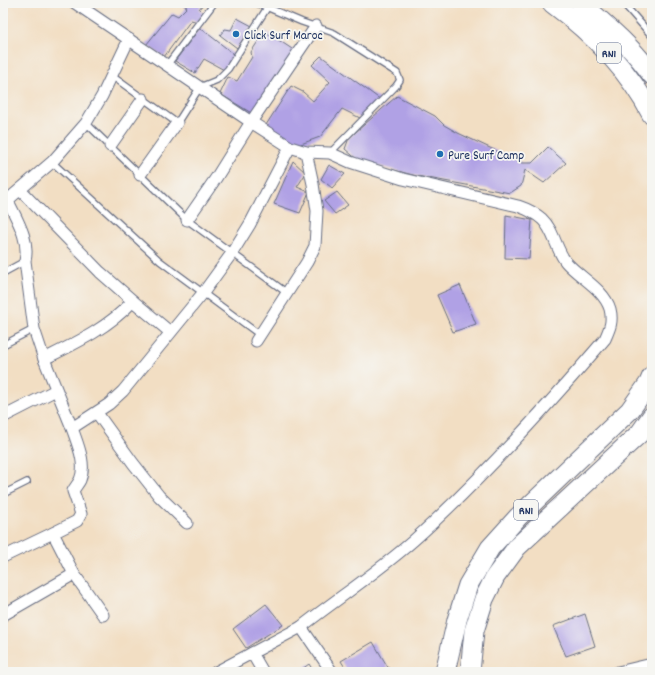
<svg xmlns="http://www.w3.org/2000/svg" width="655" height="675" font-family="Dekko,sans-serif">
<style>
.building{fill:#b0a1e5}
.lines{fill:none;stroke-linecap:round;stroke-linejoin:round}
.service-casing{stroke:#666c81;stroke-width:8}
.minor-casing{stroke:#666c81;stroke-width:13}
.trunk-casing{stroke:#666c81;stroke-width:21}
.service{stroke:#fff;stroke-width:5.5}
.minor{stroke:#fff;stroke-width:11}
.trunk{stroke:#fff;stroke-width:19}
.poi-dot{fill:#1f6fb2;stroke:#f6f6f2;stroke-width:1.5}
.labels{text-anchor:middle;stroke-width:3.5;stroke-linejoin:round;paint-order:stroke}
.shield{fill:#f6f6f2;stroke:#5d6b8a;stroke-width:1}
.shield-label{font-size:12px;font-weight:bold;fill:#1b2f5e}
.poi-label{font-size:13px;fill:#1b2f5e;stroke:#f6f6f2;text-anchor:start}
</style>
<rect width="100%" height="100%" fill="#f6f6f2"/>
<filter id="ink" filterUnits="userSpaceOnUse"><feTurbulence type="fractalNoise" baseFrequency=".025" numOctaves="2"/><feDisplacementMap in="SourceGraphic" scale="8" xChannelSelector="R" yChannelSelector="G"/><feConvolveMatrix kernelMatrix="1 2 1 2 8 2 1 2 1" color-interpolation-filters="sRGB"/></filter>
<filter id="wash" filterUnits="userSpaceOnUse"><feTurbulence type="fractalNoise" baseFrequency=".012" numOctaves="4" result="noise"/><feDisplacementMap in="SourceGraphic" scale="16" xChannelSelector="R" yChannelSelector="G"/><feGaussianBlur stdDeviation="0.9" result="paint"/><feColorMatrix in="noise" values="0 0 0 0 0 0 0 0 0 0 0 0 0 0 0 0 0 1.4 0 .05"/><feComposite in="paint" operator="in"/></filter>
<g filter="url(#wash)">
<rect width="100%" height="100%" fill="#f2dec3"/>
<g id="blocks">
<g class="building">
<polygon points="180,3 204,3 199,9 204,14 198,22 191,20 164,57 146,45 172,13 178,16 187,7"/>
<polygon points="237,18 252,26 237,48 220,35 225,29 231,30"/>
<polygon points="199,29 203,30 235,55 226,71 204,59 195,73 175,61"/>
<polygon points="265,31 295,51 253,114 220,94 228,77 237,81 252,57 251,52"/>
<polygon points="321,56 381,100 360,118 342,109 320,137 298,145 266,125 291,86 303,92 313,101 330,82 312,65"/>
<polygon points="397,96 435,116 444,125 458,133 522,163 532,163 548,147 566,163 544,183 525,170 521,186 510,193 417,176 359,161 345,149 349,138"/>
<polygon points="293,161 306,173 297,187 309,192 300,213 274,204"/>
<polygon points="329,165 345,174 332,188 321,179"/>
<polygon points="337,192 348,205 335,214 324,201"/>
<polygon points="506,215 532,220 529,259 505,258"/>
<polygon points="460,285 476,324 453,332 437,295"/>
<polygon points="266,604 283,625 246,648 233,629"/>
<polygon points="585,614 595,646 566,656 553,626"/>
<polygon points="373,642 389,669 385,672 348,672 341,661"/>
<polygon points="309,664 314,672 298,672"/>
</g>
</g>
</g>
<g filter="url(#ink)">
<use href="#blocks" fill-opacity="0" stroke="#666c81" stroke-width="1"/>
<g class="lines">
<defs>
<g id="service">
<polyline points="257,3 302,22 334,33 397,73 400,80 396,86 330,153"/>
<polyline points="623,3 652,36"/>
<polyline points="167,65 214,3"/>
<polyline points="112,76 177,123 200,87 217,80 228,69 267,8"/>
<polyline points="86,123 187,220 287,293"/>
<polyline points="52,162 160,261 260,335"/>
<polyline points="3,273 25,261"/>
<polyline points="3,345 34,329"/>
<polyline points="3,494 27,482"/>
</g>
<g id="minor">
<path d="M75 3 251 122 290 147 306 152 330 153 350 162 403 179 518 206C527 209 535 213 542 219 554 230 556 250 566 262 579 277 604 289 610 309 613 321 610 328 605 339 545 409 482 479 414 540 378 572 338 598 301 627L332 672"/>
<polyline points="110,146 143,99"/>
<polyline points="140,175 177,123"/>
<polyline points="20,190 100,272 133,301 170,332"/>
<path d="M8 201C17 220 30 240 25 261L34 329 44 359 72 428 109 404 123 391 203 293 232 253 250 224 290 147"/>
<polyline points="3,204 52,162 86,123 102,96 129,39"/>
<polyline points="187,220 216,178 251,122 316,26"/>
<polyline points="256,341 307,262 315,246 317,211 313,184 306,152"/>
<path d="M44 359C76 343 108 328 133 301"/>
<polyline points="97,413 133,463 159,496 187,523"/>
<polyline points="3,417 56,390"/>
<path d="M72 428C77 443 87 464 80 480 78 484 75 487 73 491L81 514 77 521 53 533 74 574 103 615"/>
<polyline points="3,557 53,533"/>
<polyline points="3,615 74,574"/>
<polyline points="252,653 301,627"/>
<polyline points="216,672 252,653 263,672"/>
<polyline points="618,672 652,664"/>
</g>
<g id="trunk">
<path d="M552 3C594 34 628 69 652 115"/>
<path d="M581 3C606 26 633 47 652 75"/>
<polyline points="445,672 457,620 468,585 490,548 518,517 630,410 649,383 652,376"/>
<polyline points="470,672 474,631 484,599 495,577 517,547 640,433 652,416"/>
</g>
</defs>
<use href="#service" class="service-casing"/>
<use href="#minor" class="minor-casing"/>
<use href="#trunk" class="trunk-casing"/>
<use href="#service" class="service"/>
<use href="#minor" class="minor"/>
<use href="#trunk" class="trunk"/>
</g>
</g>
<g class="poi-dot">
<circle cx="236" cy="34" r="4"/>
<circle cx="440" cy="154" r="4"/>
</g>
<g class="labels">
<g class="shield">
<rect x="597" y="43" width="24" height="20" rx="3"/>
<rect x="514" y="500" width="24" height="20" rx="3"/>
</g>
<g class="shield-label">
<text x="609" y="57">RN1</text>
<text x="526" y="514">RN1</text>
</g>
<g class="poi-label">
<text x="244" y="39">Click Surf Maroc</text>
<text x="448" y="159">Pure Surf Camp</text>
</g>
</g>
<rect width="655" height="675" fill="none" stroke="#f6f6f2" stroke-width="16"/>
</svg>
